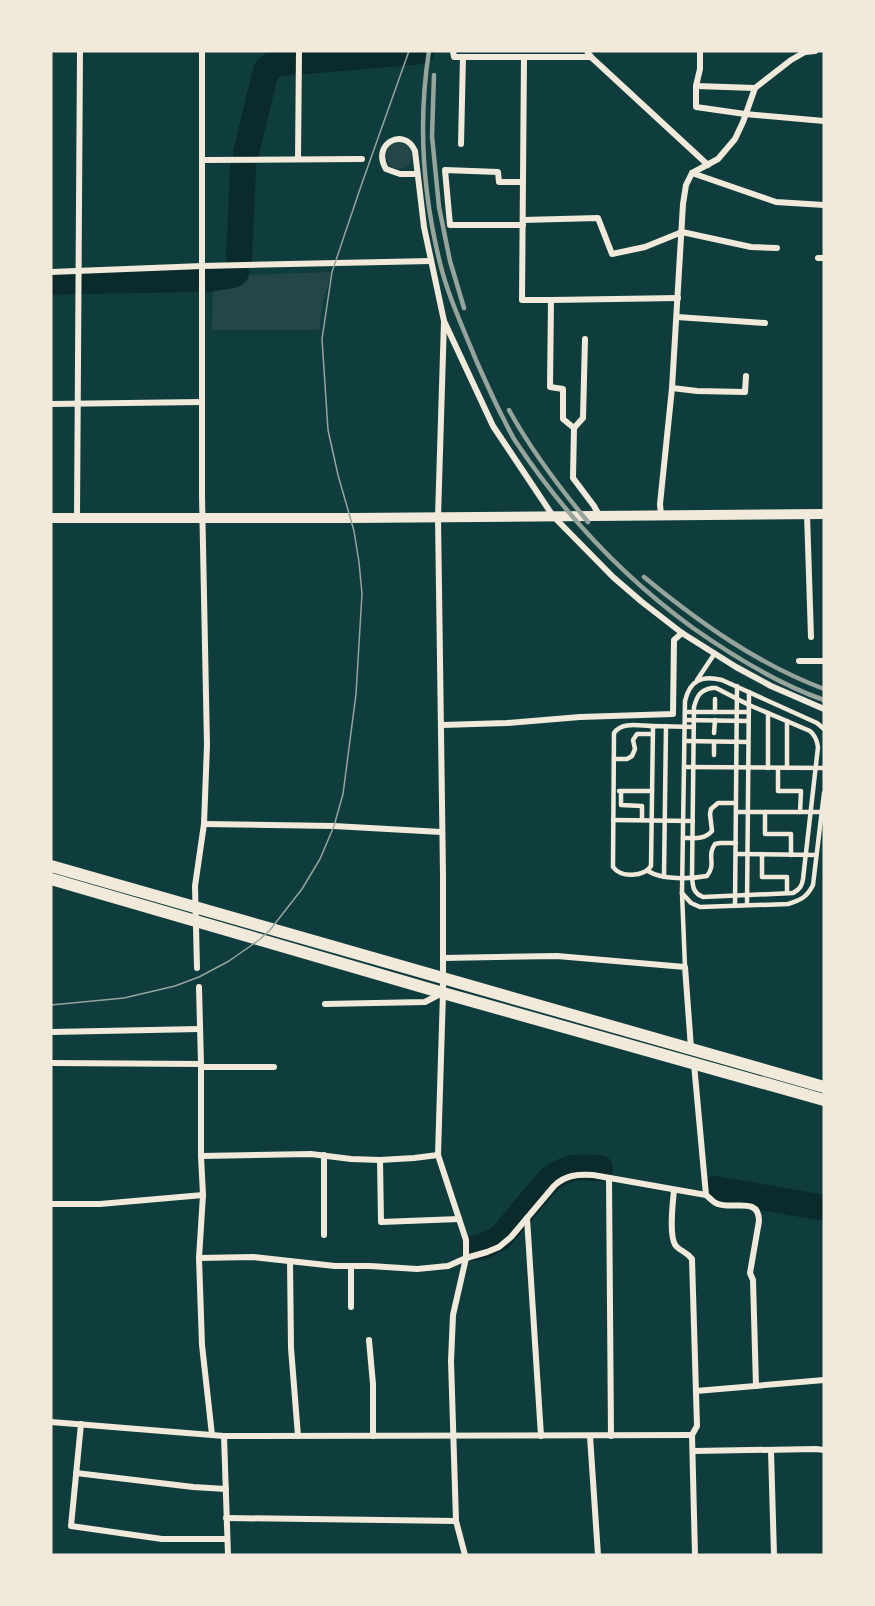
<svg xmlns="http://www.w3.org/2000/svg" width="875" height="1606" font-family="'Roboto Condensed',sans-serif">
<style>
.green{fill:#244646}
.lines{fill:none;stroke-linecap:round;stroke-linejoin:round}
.river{stroke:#0a2a2b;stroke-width:26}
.service{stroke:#f1e9da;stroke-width:4.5}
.minor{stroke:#f1e9da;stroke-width:6}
.tertiary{stroke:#f1e9da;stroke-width:10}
.secondary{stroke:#f1e9da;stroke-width:12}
.tram{stroke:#97a49c;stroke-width:1.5}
.rail{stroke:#97a49c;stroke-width:4.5}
</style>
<rect width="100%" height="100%" fill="#0f3d3e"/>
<g class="green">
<circle cx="399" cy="156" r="13"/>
<polygon points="332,272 323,301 319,330 212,330 213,284 243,275"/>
</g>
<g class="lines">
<g class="river">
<polyline points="305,61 422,51"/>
<polyline points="246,153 266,70 272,65 291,62"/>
<polyline points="239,258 243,168"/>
<polyline points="209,279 233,275 236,273"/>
<polyline points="84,281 193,279"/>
<polyline points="51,282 71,281"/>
<polyline points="715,1189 824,1208"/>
<path d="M475 1248 484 1246 501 1237 549 1180C569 1165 576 1167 600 1168"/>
</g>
<g class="service">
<polyline points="697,680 715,653"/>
<path d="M712 688H716L749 705 810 731C815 735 817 740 818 747L803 879C802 886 800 889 793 893L703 897C693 893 693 887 692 877L694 707C697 696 700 690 712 688Z"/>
<polyline points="685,712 749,712"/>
<polyline points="715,712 715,699"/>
<polyline points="685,720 748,721"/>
<path d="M653 726C640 726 622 721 614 733L613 867C621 878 644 877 651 866L653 726 694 727"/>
<polyline points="714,733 715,720"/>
<polyline points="685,741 748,742"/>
<polyline points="714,755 714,742"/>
<polyline points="614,759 627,759 632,756 635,749 633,740 637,734 653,734"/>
<polyline points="684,767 824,768"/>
<polyline points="768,768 768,713"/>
<polyline points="778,768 778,791 801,791 800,812"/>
<polyline points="787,768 787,721"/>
<polyline points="619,791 652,791"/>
<polyline points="621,791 621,805 642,806 642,820"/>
<polyline points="736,812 822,812"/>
<polyline points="765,812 765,834 791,834 791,855"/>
<polyline points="613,820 693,821"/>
<path d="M683 838C694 838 704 840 712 831L710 814 711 809 718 803H736"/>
<polyline points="736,854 816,855"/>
<polyline points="762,854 762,877 787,877 787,893"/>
<path d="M648 871C662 880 690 879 707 876 717 863 706 857 715 844L720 843H736"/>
<polyline points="664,877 666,726"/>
<path d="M682 893 691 903 700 907 788 904C801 900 807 897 813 885L824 793"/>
<polyline points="747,905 749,692"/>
<polyline points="735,906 737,686"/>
<path d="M685 967 682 893 685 701C690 680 702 675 722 680L817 723 824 729"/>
</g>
<g class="minor">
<polyline points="453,51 454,57 591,57"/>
<polyline points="587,51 591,57 708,165"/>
<polyline points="700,51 700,69 696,86 696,107 745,114 824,121"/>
<polyline points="524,57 522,300 551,300 550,387 563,389 563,419 574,428 573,478 594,506 599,515"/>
<polyline points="696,86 755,88"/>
<polyline points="461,144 463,57"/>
<polyline points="298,159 299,51"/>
<polyline points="202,160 362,159"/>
<polyline points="692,173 776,202 824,205"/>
<path d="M417 174H400L386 169C371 144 404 126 415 151L424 227 444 321 493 426 553 516 613 577 642 602 682 633 736 667 771 686 824 709"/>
<polyline points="523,182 499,182 498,172 445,170 450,225 523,225"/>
<polyline points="523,220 598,218 612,254 645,247 682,232 751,247 777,248"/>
<polyline points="818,258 824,258"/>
<polyline points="51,272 202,266 431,261"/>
<polyline points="551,300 678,298"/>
<polyline points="677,317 765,323"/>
<polyline points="444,321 438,517 443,875 443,993 438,1155 466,1240 466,1258 453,1315 451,1361 456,1521 465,1555"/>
<polyline points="672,388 697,391 745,392 746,376"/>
<polyline points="51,404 202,402"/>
<polyline points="574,428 583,418 585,339"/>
<polyline points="807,514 811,637"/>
<polyline points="661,515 660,504 672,388 683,204 686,185 692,173 718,159 735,139 743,122 755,88 791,60 805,52 815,51"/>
<polyline points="77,518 80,51"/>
<polyline points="799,661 824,661"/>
<polyline points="442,725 507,723 580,717 673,714 674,640 682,633"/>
<polyline points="204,824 334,826 441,832"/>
<polyline points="443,958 557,956 685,967 691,1048"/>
<polyline points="197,968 195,886 204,824 207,745 202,496 202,51"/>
<polyline points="199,987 201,1064 201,1156 203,1195 199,1258 202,1345 212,1435"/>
<polyline points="325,1004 425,1002 442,993"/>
<polyline points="51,1032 200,1029"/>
<polyline points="51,1063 201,1064"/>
<polyline points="694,1064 706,1195"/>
<polyline points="201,1067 274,1067"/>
<polyline points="324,1155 324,1235"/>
<polyline points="201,1156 311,1154 351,1159 380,1160 414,1158 438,1155"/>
<polyline points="380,1160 381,1222 459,1219"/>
<polyline points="609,1178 611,1436"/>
<path d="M674 1190C673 1201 668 1240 677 1247 682 1252 687 1252 692 1259L697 1426 692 1435 695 1555"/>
<polyline points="51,1204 100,1204 203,1195"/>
<polyline points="527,1218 541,1436"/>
<path d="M199 1258 253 1257 335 1266H370L417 1269 448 1266 466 1258 487 1252 499 1247 511 1237 554 1186C565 1175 578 1174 593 1175L706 1195C710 1198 714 1203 718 1204 733 1210 759 1196 759 1221L750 1273 753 1280 756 1386"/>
<polyline points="290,1261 291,1348 298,1436"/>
<polyline points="351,1266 351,1307"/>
<polyline points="369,1340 373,1384 373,1436"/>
<polyline points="696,1391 824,1380"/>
<polyline points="51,1422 224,1436 692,1435"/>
<polyline points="81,1424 71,1526 162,1539 227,1539"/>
<polyline points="224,1436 228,1555"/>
<polyline points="590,1436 598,1555"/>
<polyline points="693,1451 816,1449 824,1450"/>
<polyline points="771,1451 774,1555"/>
<polyline points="76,1473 193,1487 226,1489"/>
<polyline points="226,1518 456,1521"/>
</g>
<polyline class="tertiary" points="51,518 351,518 824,514"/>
<g class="secondary">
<polyline points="51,866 824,1087"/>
<polyline points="51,879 443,993 824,1100"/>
</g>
<polyline class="tram" points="51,1005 124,998 175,986 199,977 229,961 259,940 270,930 302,889 320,859 334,826 343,794 356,694 362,594 359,562 354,531 338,475 328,430 322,339 332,272 361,186 409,51"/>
<g class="rail">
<path d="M429 51C418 121 423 194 440 263 448 296 463 328 476 360 484 378 492 396 501 414 506 423 510 433 516 442 564 514 623 577 693 628 733 656 778 684 824 700"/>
<polyline points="434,75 432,136 439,207 450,261 464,308"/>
<path d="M509 410C531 450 559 487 588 522"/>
<path d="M644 577C700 623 756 663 824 689"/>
</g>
</g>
<rect width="875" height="1606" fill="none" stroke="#f1e9da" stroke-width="105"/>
</svg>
